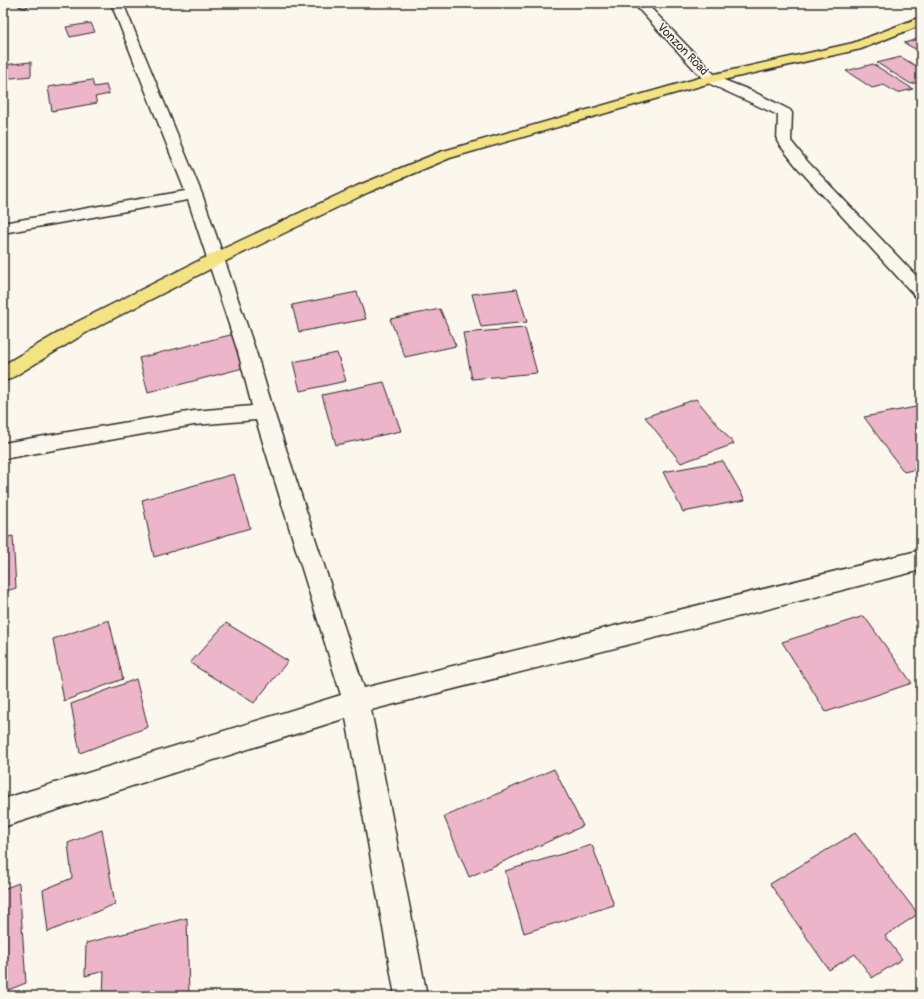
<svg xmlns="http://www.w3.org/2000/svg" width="924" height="999" font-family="Pangolin,sans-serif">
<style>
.building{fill:#ecb5ca;stroke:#2b2b2b}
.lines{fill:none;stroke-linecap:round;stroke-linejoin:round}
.minor-casing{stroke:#2b2b2b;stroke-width:3}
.tertiary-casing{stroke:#2b2b2b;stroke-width:3}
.primary-casing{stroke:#2b2b2b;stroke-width:3}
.minor{fill:#fbf7ec;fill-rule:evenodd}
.tertiary{fill:#fbf7ec;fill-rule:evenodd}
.primary{fill:#f4e382;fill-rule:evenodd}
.labels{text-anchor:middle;stroke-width:3;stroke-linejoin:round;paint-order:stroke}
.far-street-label{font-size:12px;fill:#2b2b2b;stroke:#fbf7ec}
</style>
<rect width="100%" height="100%" fill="#fbf7ec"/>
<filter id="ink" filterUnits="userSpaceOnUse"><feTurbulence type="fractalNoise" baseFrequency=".025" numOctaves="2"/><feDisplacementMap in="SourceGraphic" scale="8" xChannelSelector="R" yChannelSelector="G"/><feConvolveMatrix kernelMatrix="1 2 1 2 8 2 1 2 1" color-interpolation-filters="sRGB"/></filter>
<g filter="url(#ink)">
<g class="building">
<polygon points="91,23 95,32 70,37 66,27"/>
<polygon points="921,38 921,52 904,43"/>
<polygon points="901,57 921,69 921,81 911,84 877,63"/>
<polygon points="31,62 31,76 3,79 3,65"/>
<polygon points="873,64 913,89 897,93 884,85 872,88 846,71"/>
<polygon points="92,80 94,87 106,85 109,94 95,97 97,103 52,111 48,87"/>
<polygon points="517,289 527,322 481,327 472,294"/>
<polygon points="357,292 366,319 299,332 292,305"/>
<polygon points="440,309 456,346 405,357 390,319"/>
<polygon points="525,328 537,373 472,379 463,333"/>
<polygon points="246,331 258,364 148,393 139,358"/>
<polygon points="337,353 346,381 300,391 293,362"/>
<polygon points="384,382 401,431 336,445 322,395"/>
<polygon points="696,399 734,444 681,463 645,417"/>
<polygon points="921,406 921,468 904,472 864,417"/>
<polygon points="723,461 745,500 683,512 663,472"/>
<polygon points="234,474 250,528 154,557 142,500"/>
<polygon points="13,536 16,588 3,592 3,538"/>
<polygon points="864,616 912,683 826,712 782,642"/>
<polygon points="109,620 123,679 64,701 53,639"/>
<polygon points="226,623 288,661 254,703 190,663"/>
<polygon points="136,679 148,727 80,753 71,704"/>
<polygon points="554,769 583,826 469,877 444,817"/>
<polygon points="102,830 115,904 48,932 43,890 72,878 68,843"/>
<polygon points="855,833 918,914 885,936 902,959 872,978 855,954 829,970 770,884"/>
<polygon points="592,845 614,905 524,933 505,871"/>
<polygon points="19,883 26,983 3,992 3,889"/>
<polygon points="187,918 189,996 103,996 104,971 85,976 86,943"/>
</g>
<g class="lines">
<defs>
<g id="minor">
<polygon points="18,3 31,3 25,7 20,6"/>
<polygon points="111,3 123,3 202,194 256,352 274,412 364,688 921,550 921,570 371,710 427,996 395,996 346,718 3,827 3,799 341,695 256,420 194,425 3,459 3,443 194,411 252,406 238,352 188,200 3,233 3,223 185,191"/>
<polygon points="711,75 752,91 790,110 792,113 791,141 807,161 921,281 921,298 915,296 797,167 779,144 777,141 778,115 706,82 704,79 706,76"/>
</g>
<polygon id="tertiary" points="633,3 646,3 716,76 718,79 716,82 706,82"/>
<polygon id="primary" points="921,17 921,25 861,49 714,82 450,158 369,192 222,263 89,331 10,379 3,381 3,365 75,323 210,255 357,186 440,152 706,76 853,43"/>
</defs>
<use href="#minor" class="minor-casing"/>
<use href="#tertiary" class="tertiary-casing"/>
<use href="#primary" class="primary-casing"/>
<use href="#minor" class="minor"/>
<use href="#tertiary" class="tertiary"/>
<use href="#primary" class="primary"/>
</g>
</g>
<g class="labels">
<g class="far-street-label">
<text transform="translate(683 49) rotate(46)" y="4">Vonzon Road</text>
</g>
</g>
<rect width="924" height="999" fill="none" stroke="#fbf7ec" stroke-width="16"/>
<rect x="8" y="8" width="908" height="983" fill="none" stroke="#2b2b2b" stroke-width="1.5" filter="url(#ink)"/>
</svg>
